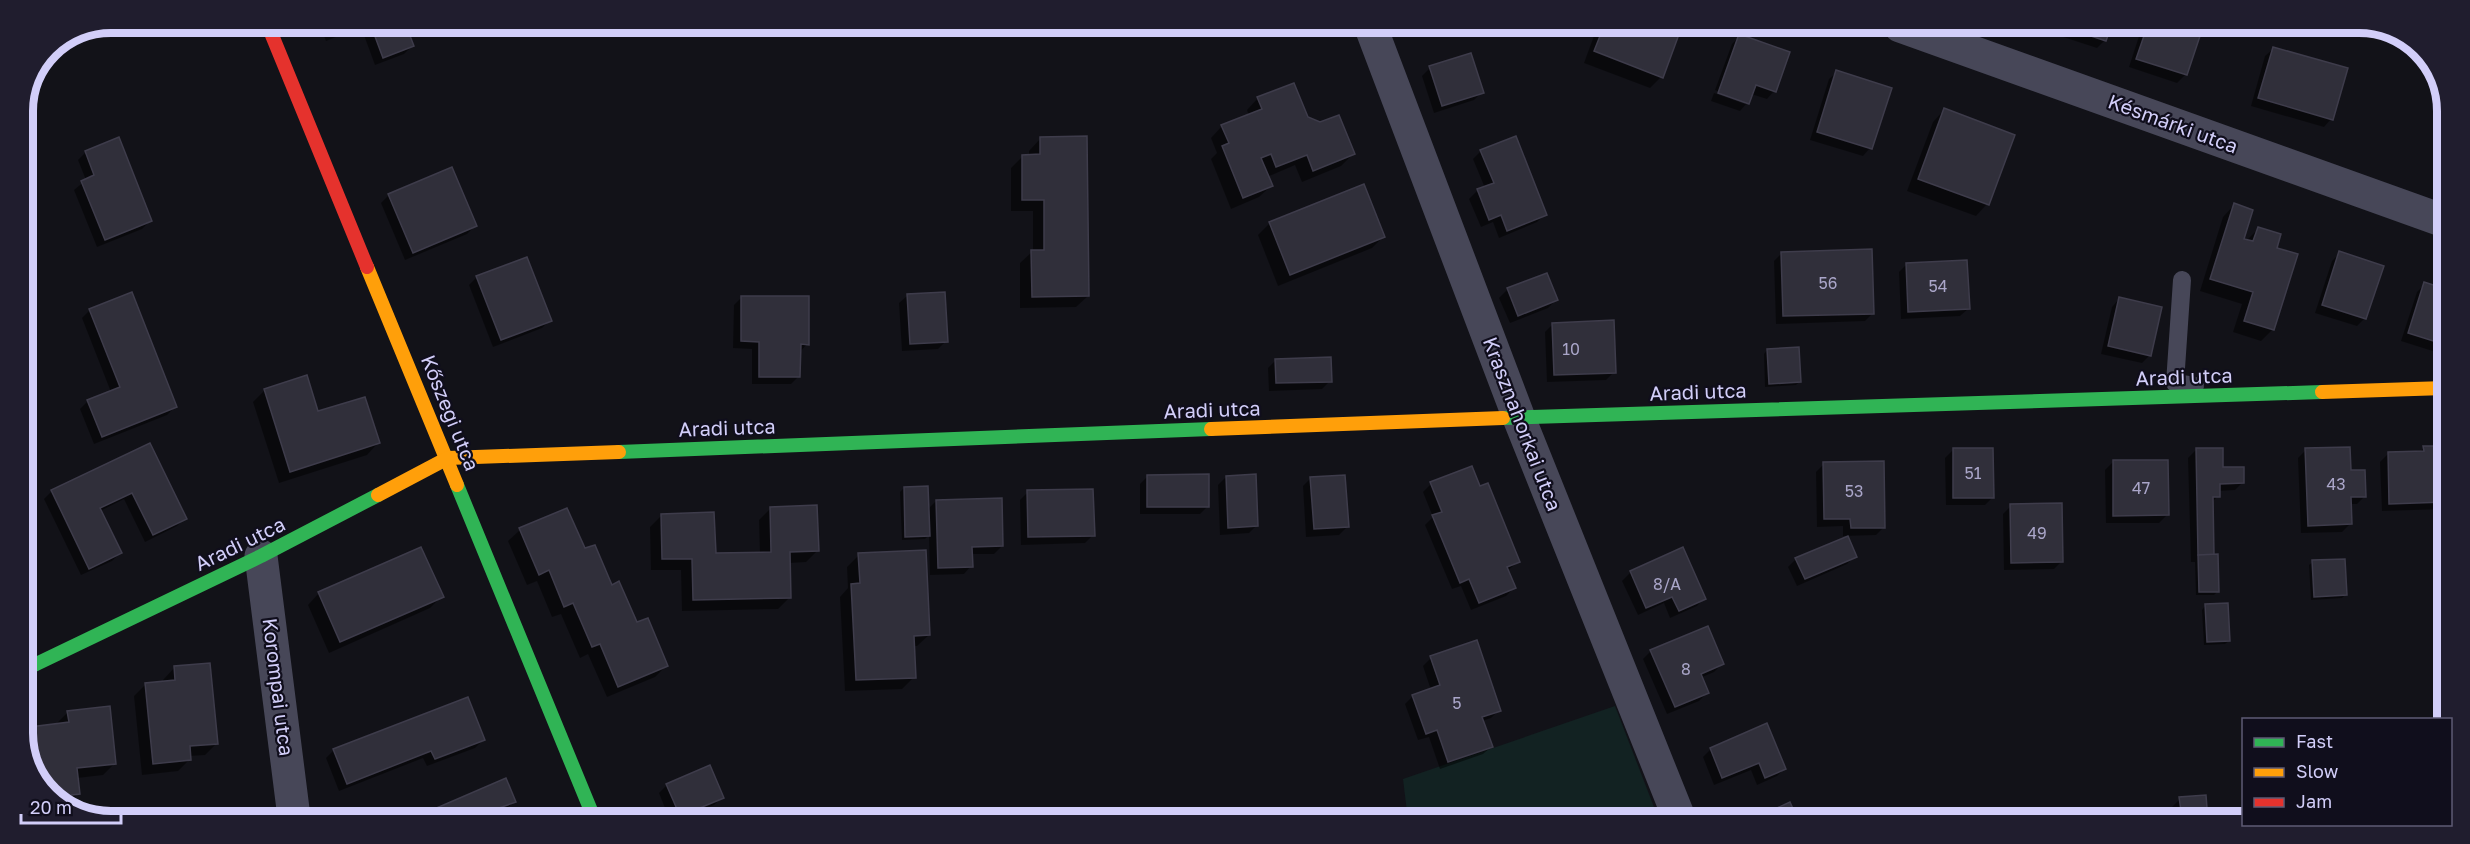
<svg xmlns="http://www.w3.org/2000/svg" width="2470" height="844" font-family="'Golos Text',sans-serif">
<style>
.green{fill:#122222}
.shadow{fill:#0007}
.building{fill:#302f3a;stroke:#3e3c4b;stroke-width:1.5}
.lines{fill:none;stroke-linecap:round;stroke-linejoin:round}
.lane{stroke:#474758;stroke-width:18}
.street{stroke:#474758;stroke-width:33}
.fast{stroke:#30b455;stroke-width:14}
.slow{stroke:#ff9f0a;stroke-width:14}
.jam{stroke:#e5322d;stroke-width:14}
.labels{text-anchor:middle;stroke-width:4.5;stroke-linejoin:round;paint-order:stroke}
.number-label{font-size:16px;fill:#aaa6c9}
.street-label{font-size:20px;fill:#d2cef9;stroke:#100e1c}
.rim{fill:none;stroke:#d2cef9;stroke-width:8}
</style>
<rect width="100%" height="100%" fill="#121218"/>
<polygon class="green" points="1615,706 1659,820 1408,820 1403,779"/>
<g class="shadow">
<polygon points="319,23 403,23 412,46 404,54 375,65 361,27 326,41"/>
<polygon points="1598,25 1681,26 1661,77 1650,88 1584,63"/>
<polygon points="2047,26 2110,27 2105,40 2097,48 2045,31"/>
<polygon points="2142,27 2201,27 2185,75 2177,83 2129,67"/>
<polygon points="1740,36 1774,91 1767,99 1751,94 1747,103 1740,111 1711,101 1714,93 1745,104 1745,101 1715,90 1732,44"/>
<polygon points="2273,49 2331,119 2324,127 2251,106 2265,56"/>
<polygon points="1430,68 1482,92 1474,100 1434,113 1422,76"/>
<polygon points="1837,72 1870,148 1863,156 1810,140 1829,79"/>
<polygon points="1258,98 1307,118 1353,154 1341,166 1302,182 1295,165 1267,177 1271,186 1259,197 1231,209 1211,159 1217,153 1211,138 1222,126 1249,116 1247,110"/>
<polygon points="1944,110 1987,204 1976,216 1907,191 1933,122"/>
<polygon points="1040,139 1088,296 1076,307 1020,308 1020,263 1033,251 1033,211 1011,211 1011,168 1023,156 1029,156 1029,151"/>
<polygon points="1481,151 1545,214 1537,222 1499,238 1493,222 1481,227 1469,199 1477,191 1485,188 1473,159"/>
<polygon points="86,152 150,221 142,229 97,247 74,190 86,180 78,160"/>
<polygon points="389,195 475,226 467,234 405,260 381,203"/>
<polygon points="2234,205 2242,240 2246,241 2258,229 2275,249 2273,329 2261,341 2233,332 2242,304 2200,291 2223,217"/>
<polygon points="1270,223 1383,237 1372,248 1278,286 1258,235"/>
<polygon points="1782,253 1873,313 1865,321 1776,324 1774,261"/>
<polygon points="2340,253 2365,318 2357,326 2315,313 2332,261"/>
<polygon points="1907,264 1968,309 1960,316 1901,319 1899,272"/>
<polygon points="1546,275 1556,300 1548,308 1510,323 1499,298 1507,290"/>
<polygon points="477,277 550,320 542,328 493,347 469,285"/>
<polygon points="2425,284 2446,291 2446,350 2442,354 2401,341 2417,292"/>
<polygon points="907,296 946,341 938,349 902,351 899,303"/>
<polygon points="742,297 807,344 799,353 799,376 791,384 752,384 752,349 733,348 734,305"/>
<polygon points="2119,299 2150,355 2142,363 2101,354 2112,307"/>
<polygon points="90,310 175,407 167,415 94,444 80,409 88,401 111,392 82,318"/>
<polygon points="1553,324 1614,372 1606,380 1547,382 1545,332"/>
<polygon points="1767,350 1799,382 1796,385 1765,387 1764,354"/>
<polygon points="1276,360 1330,381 1322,389 1269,391 1268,368"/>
<polygon points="265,390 317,413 378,443 367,455 279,483 253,402"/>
<polygon points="149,445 185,518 177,526 145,542 124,499 100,511 120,553 112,561 81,575 44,499 52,491"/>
<polygon points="2424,448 2445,448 2445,509 2382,511 2380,462 2388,454 2419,453"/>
<polygon points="1953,450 1993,497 1985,505 1946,505 1945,458"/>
<polygon points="2196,450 2243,482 2235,490 2218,491 2218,496 2211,503 2212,556 2218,591 2214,595 2196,595 2195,562 2191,562 2188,458"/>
<polygon points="2306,450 2349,472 2365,496 2357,504 2350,504 2350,524 2342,532 2301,533 2298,458"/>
<polygon points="2113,462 2167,515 2159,523 2106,523 2105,470"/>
<polygon points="1824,464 1884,527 1876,535 1843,536 1843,526 1817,527 1816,472"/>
<polygon points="1148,476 1208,506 1200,514 1140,514 1140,484"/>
<polygon points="1226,477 1257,525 1249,533 1220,535 1218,485"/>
<polygon points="1311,478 1347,527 1339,535 1306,537 1303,486"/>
<polygon points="1431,484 1479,488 1518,562 1507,571 1514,588 1506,596 1471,610 1461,586 1452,589 1425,525 1433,517 1423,492"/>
<polygon points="904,488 927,510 936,501 1002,546 994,554 971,554 971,566 964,574 930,575 929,535 925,539 902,540 900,492"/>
<polygon points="1028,492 1093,535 1085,543 1021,545 1020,500"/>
<polygon points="2011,506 2062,561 2054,569 2004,570 2003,514"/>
<polygon points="771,508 817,551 806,562 789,563 790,597 778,609 682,611 681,570 651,570 650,527 662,515 714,555 760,554 759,520"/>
<polygon points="520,530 584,550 666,666 655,677 607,697 588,654 580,658 561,614 552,617 537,581 527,585 508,541"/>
<polygon points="1682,549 1704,598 1697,606 1670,618 1664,603 1638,615 1622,581 1630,573"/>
<polygon points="859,555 929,635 917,646 913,646 914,677 902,689 845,691 840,597 848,588 847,567"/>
<polygon points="1855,556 1847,564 1797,586 1788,567 1796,559"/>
<polygon points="2313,562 2346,594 2342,598 2311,600 2309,565"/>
<polygon points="319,593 442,596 430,608 329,653 308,605"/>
<polygon points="2205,606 2229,641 2225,644 2204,645 2202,610"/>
<polygon points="1651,651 1722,664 1714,672 1700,678 1707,693 1699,701 1667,714 1643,659"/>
<polygon points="1431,658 1499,710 1491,718 1482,721 1491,747 1483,754 1440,769 1429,737 1418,740 1405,704 1413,696 1431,690 1423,666"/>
<polygon points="174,668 217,743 205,755 189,756 189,760 178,771 142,775 134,696 146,684 163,682 163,680"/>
<polygon points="2443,677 2443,700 2436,683"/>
<polygon points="68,712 115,763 103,775 77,778 79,793 66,805 41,787 23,736 31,728 56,724"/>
<polygon points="1766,725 1785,768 1777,776 1757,785 1751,770 1714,785 1703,757 1711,749"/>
<polygon points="483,740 475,748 427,766 423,758 339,791 326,758 334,750"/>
<polygon points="667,785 722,797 714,805 683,818 669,818 659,793"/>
<polygon points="2204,797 2207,821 2151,821 2157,814 2173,813 2172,807 2180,799"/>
<polygon points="514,801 507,809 499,812 501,818 426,818 433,811"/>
</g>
<g class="building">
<polygon points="330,23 363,23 334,34"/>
<polygon points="370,23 405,23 414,46 383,58"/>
<polygon points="1604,26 1682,26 1663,78 1594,51"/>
<polygon points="2061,26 2111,27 2106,41"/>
<polygon points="2147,27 2203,27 2187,75 2136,59"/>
<polygon points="1739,34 1790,52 1776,92 1756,85 1749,104 1718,93"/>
<polygon points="2273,47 2348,68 2333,120 2258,98"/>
<polygon points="1471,53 1484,93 1442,106 1429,66"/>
<polygon points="1836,70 1892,88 1872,149 1817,132"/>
<polygon points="1294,83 1308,117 1320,122 1339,115 1355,154 1313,171 1307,155 1276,167 1271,154 1261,158 1273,186 1243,198 1222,146 1229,143 1221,125 1262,109 1257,97"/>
<polygon points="1944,108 2015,135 1989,205 1918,179"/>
<polygon points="1087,136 1089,296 1032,297 1031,250 1044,250 1044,200 1022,200 1022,155 1040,154 1040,137"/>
<polygon points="1516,136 1547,215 1507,231 1501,215 1489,220 1477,189 1494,183 1480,150"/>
<polygon points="119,137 152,221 105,240 81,181 94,175 85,151"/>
<polygon points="452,167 477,226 413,253 388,194"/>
<polygon points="1364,184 1385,237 1290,275 1269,222"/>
<polygon points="2234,203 2253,210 2244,239 2253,241 2258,227 2281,234 2277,248 2298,254 2274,330 2244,321 2253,292 2210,279"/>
<polygon points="1872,249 1874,314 1783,316 1781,252"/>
<polygon points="2339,251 2384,266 2366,319 2322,305"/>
<polygon points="527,257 552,321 501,340 476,276"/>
<polygon points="1967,260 1970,309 1908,312 1906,263"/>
<polygon points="1547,273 1558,300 1518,316 1507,288"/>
<polygon points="2424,282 2446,289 2446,345 2408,333"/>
<polygon points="132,292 177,407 102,437 87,400 120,387 89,309"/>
<polygon points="945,292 948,342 910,344 907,294"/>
<polygon points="741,296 809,296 809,345 801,344 800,377 759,377 759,342 741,341"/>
<polygon points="2119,297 2162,307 2151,356 2108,346"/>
<polygon points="1614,320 1616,373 1554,375 1552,323"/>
<polygon points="1799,347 1801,382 1769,384 1767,349"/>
<polygon points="1331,357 1332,382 1276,383 1275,359"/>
<polygon points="307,375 318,411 365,397 380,443 290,472 264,389"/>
<polygon points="150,443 187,519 153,535 132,493 100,508 122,553 89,569 51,490"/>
<polygon points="2423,446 2445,446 2445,502 2389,504 2388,452 2424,451"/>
<polygon points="2350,447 2351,470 2365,470 2366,497 2351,497 2352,524 2308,526 2305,448"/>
<polygon points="1953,448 1993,448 1994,498 1953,498"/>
<polygon points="2196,448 2223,448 2223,467 2244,467 2244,483 2220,484 2220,497 2213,497 2214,555 2198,555"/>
<polygon points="2113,460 2168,460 2169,515 2113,516"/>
<polygon points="1884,461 1885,528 1851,528 1850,519 1824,519 1823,462"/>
<polygon points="1472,466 1480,486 1488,483 1520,562 1507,567 1516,588 1479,603 1469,579 1460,583 1432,515 1442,512 1430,482"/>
<polygon points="1209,474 1209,507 1147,507 1147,475"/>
<polygon points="1256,474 1258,526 1228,528 1226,476"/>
<polygon points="1345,475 1349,527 1314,529 1310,477"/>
<polygon points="928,486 930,536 905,537 904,487"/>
<polygon points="1093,489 1095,536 1028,537 1027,490"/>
<polygon points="1002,498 1003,546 972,547 973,567 938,568 936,500"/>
<polygon points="2062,503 2063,562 2011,563 2010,504"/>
<polygon points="817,505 819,551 790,552 791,598 693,600 692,559 662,559 661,514 714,512 716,553 771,552 770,507"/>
<polygon points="567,508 585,548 595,545 612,585 619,581 637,622 648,618 668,666 618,687 600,644 592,647 573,603 564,607 549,570 539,575 519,528"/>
<polygon points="1848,536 1857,557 1805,579 1795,558"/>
<polygon points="421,547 444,597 340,642 318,592"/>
<polygon points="1683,547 1706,599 1679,611 1672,597 1646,608 1630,571"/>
<polygon points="926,550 930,635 914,636 916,678 856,680 851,584 860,583 858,553"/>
<polygon points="2218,554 2219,592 2199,592 2198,555"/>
<polygon points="2345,559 2347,595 2314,597 2312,560"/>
<polygon points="23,575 29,576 26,600 23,600"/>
<polygon points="2228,603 2230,641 2207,642 2205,604"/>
<polygon points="1708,626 1724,664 1701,674 1709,693 1675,707 1650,650"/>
<polygon points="1477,640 1501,711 1482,717 1493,747 1448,762 1437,730 1426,734 1412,695 1440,685 1430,656"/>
<polygon points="210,663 218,744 190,746 191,760 153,764 145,683 175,680 174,666"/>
<polygon points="468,697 485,740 435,759 431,751 347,784 333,749"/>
<polygon points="110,706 116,764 77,768 80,794 55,797 41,787 35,773 30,727 69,722 67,711"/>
<polygon points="1767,723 1786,769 1765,778 1759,763 1722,778 1710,748"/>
<polygon points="710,765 724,798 680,816 666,784"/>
<polygon points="506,778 516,802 499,808 503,818 435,818 432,810"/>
<polygon points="2206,795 2208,821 2157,821 2157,813 2181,811 2179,797"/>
<polygon points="1790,802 1798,820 1751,820"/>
<polygon points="2097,814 2098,821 2036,821 2035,819"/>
</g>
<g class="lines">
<polyline class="lane" points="2182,280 2175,383 2195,386"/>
<g class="street">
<polyline points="1370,25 1519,418 1680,820"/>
<polyline points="1900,26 2447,222"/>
<polyline points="261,556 294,817"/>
</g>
<g class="fast">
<polyline points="1503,418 2322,392"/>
<polyline points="619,452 1211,429"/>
<polyline points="457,485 594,818"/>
<polyline points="30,667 261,556 378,495"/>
</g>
<g class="slow">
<polyline points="367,267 457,485"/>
<polyline points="2322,392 2445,388"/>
<polyline points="1211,429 1503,418"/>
<polyline points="378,495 448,458 619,452"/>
</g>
<polyline class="jam" points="267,23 367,267"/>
</g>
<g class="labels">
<g class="number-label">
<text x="1828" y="289">56</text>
<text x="1938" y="292">54</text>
<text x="1571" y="355">10</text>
<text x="1973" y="479">51</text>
<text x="2336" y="490">43</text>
<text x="2141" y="494">47</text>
<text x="1854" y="497">53</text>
<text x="2037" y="539">49</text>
<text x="1667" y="590">8/A</text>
<text x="1686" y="675">8</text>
<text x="1457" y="709">5</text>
</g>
<g class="street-label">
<text transform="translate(2173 124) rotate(20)" y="7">Késmárki utca</text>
<text transform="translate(2184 377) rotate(-2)" y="7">Aradi utca</text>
<text transform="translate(1698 392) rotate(-2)" y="7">Aradi utca</text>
<text transform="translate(1212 410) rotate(-2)" y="7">Aradi utca</text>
<text transform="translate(450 413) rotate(68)" y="7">Kőszegi utca</text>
<text transform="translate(1522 424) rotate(69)" y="7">Krasznahorkai utca</text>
<text transform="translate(727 428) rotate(-2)" y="7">Aradi utca</text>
<text transform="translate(240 544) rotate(-26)" y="7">Aradi utca</text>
<text transform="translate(278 687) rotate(83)" y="7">Korompai utca</text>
</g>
</g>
<path d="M0 0H2470V844H0ZM111 33H2359A78 78 0 0 1 2437 111V733A78 78 0 0 1 2359 811H111A78 78 0 0 1 33 733V111A78 78 0 0 1 111 33Z" fill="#201d2e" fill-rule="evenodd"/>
<path class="rim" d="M111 33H2359A78 78 0 0 1 2437 111V733A78 78 0 0 1 2359 811H111A78 78 0 0 1 33 733V111A78 78 0 0 1 111 33Z"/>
<rect x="2242" y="718" width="210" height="108" fill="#100e1c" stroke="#5e5b74" stroke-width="1.5"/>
<rect x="2254" y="738" width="30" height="9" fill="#30b455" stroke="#5e5b74" stroke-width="1.5"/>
<text x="2296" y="748" font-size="18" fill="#d2cef9">Fast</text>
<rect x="2254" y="768" width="30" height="9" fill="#ff9f0a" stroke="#5e5b74" stroke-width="1.5"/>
<text x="2296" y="778" font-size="18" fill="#d2cef9">Slow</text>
<rect x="2254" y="798" width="30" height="9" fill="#e5322d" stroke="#5e5b74" stroke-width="1.5"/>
<text x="2296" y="808" font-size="18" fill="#d2cef9">Jam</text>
<path d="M21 814v9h100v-9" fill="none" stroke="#d2cef9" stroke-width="3"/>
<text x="30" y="814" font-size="18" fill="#d2cef9" stroke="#100e1c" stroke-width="4.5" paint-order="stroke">20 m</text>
</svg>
